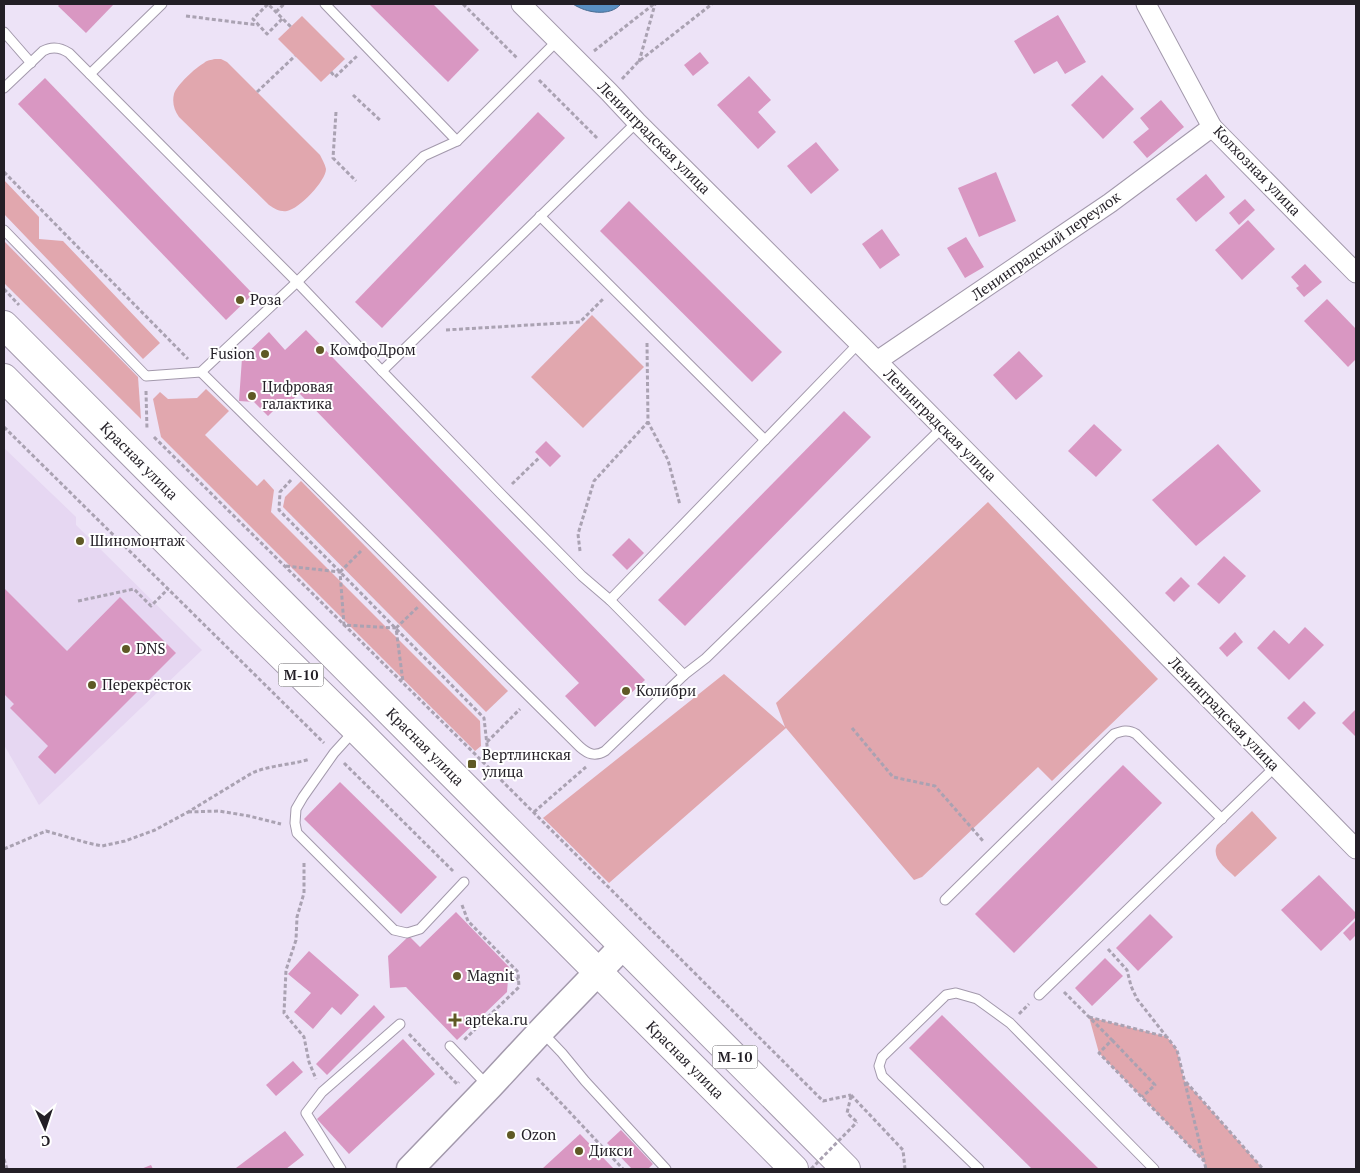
<svg xmlns="http://www.w3.org/2000/svg" width="1360" height="1173" font-family="'PT Serif',serif">
<style>
.built{fill:#e6d7f2}
.green{fill:#e1a7ae}
.water{fill:#598fc2;stroke:#496d93}
.building{fill:#d997c2}
.lines{fill:none;stroke-linecap:round;stroke-linejoin:round}
.lane-casing{stroke:#a399ac;stroke-width:11}
.street-casing{stroke:#a399ac;stroke-width:21}
.secondary-casing{stroke:#a399ac;stroke-width:29}
.highway-casing{stroke:#a399ac;stroke-width:30}
.path{stroke:#aaa2b2;stroke-width:3;stroke-dasharray:4 2.5;stroke-linecap:butt}
.lane{stroke:#fff;stroke-width:9}
.street{stroke:#fff;stroke-width:19}
.secondary{stroke:#fff;stroke-width:26}
.highway{stroke:#fff;stroke-width:28}
.path-bridge{stroke:#aaa2b2;stroke-width:3;stroke-dasharray:4 2.5;stroke-linecap:butt}
.poi-dot{fill:#5f5925;stroke:#fff;stroke-width:2}
.labels{text-anchor:middle;stroke-width:4;stroke-linejoin:round;paint-order:stroke}
.shield{fill:#fff;stroke:#656267;stroke-width:1}
.shield-label{font-size:14px;font-weight:bold;fill:#231f26}
.street-label{font-size:15px;fill:#231f26;stroke:#fff}
.poi-label{font-size:15px;fill:#231f26;stroke:#fff;text-anchor:start}
</style>
<rect width="100%" height="100%" fill="#ede3f7"/>
<polygon class="built" points="4,448 76,517 76,525 202,650 39,805 4,745"/>
<g class="green">
<polygon points="302,16 345,59 321,82 278,39"/>
<path d="M215 59H221L227 62 320 155C322 159 325 164 326 169 326 181 299 209 287 211 280 212 275 209 269 205L179 117C174 110 172 102 174 94 176 86 196 67 204 63 207 60 211 60 215 59Z"/>
<polygon points="4,180 39,217 39,239 63,241 160,343 143,359 4,214"/>
<polygon points="4,241 138,377 141,419 4,283"/>
<polygon points="592,315 644,367 583,428 531,377"/>
<polygon points="206,389 229,411 205,435 257,486 264,479 274,490 271,512 480,721 481,746 475,751 161,437 153,399 160,392 168,399 197,398"/>
<polygon points="301,481 508,691 486,712 283,507 285,497"/>
<polygon points="988,502 1158,679 1052,781 1038,767 922,877 914,880 786,728 609,883 543,818 724,674 785,727 776,703"/>
<path d="M1252 811 1277 838 1235 877C1226 868 1211 859 1217 845Z"/>
<polygon points="1089,1017 1167,1037 1177,1050 1184,1080 1263,1169 1206,1169 1204,1161 1099,1053"/>
</g>
<path class="water" d="M573 4H621C610 17 586 13 573 4Z"/>
<g class="building">
<polygon points="60,4 114,4 86,33 58,6"/>
<polygon points="369,4 433,4 479,50 448,82"/>
<polygon points="1058,15 1086,62 1065,74 1057,61 1034,74 1014,41"/>
<polygon points="700,52 709,63 693,76 684,65"/>
<polygon points="1102,75 1134,109 1103,139 1071,105"/>
<polygon points="749,76 771,100 758,112 776,132 758,149 717,105"/>
<polygon points="45,78 253,294 226,320 18,104"/>
<polygon points="1161,100 1184,127 1147,158 1133,142 1149,129 1140,118"/>
<polygon points="538,112 565,138 382,328 355,302"/>
<polygon points="816,142 839,170 811,194 787,166"/>
<polygon points="996,172 1016,221 979,237 958,188"/>
<polygon points="1206,174 1225,197 1196,222 1176,199"/>
<polygon points="1245,199 1255,210 1239,225 1229,213"/>
<polygon points="629,201 782,352 752,382 600,231"/>
<polygon points="1248,220 1275,249 1242,280 1215,250"/>
<polygon points="882,229 900,255 880,269 862,244"/>
<polygon points="966,237 984,267 965,278 947,248"/>
<polygon points="1305,264 1322,282 1304,297 1296,288 1299,286 1291,277"/>
<polygon points="1327,299 1356,329 1356,359 1348,367 1304,321"/>
<polygon points="306,330 645,680 595,727 565,696 579,683 299,393 283,410 279,405 268,416 254,402 239,401 242,358 269,332 285,350"/>
<polygon points="1019,351 1043,376 1016,400 993,375"/>
<polygon points="844,411 871,437 685,626 658,600"/>
<polygon points="1094,424 1122,450 1096,477 1068,451"/>
<polygon points="546,441 561,456 550,467 535,452"/>
<polygon points="1218,444 1261,491 1196,546 1152,500"/>
<polygon points="629,538 644,553 627,570 612,555"/>
<polygon points="1224,556 1246,576 1219,604 1197,584"/>
<polygon points="1181,577 1190,586 1174,602 1165,593"/>
<polygon points="4,588 67,651 120,597 176,653 55,774 38,757 48,746 10,708 14,704 4,694"/>
<polygon points="1305,627 1324,645 1289,680 1257,648 1274,630 1289,644"/>
<polygon points="1235,632 1243,642 1227,657 1219,648"/>
<polygon points="1304,701 1316,713 1299,730 1287,718"/>
<polygon points="1356,709 1356,737 1342,723"/>
<polygon points="1123,765 1162,803 1014,953 975,914"/>
<polygon points="340,782 437,877 401,914 304,819"/>
<polygon points="1319,875 1356,913 1356,917 1321,951 1281,910"/>
<polygon points="456,912 509,967 507,992 457,1040 406,987 390,988 388,956 409,936 420,947"/>
<polygon points="1150,914 1173,937 1138,971 1116,948"/>
<polygon points="1356,920 1356,935 1350,941 1343,933"/>
<polygon points="309,951 359,995 341,1015 332,1007 313,1029 294,1012 311,993 288,974"/>
<polygon points="1105,958 1123,976 1092,1006 1075,988"/>
<polygon points="374,1005 385,1017 327,1075 316,1064"/>
<polygon points="942,1015 1099,1169 1032,1169 909,1048"/>
<polygon points="403,1039 435,1074 349,1154 317,1119"/>
<polygon points="293,1061 303,1072 276,1096 266,1085"/>
<polygon points="621,1130 653,1164 648,1169 632,1169 607,1143"/>
<polygon points="285,1131 304,1155 286,1169 237,1169 236,1168"/>
<polygon points="580,1134 614,1169 542,1169"/>
<polygon points="151,1165 153,1169 141,1169"/>
</g>
<g class="lines">
<defs>
<g id="lane">
<polyline points="325,4 457,141"/>
<polyline points="4,32 31,63"/>
<polyline points="90,74 162,4"/>
<path d="M4 88 43 51C52 46 60 47 69 53L297 282 382 371 501 494 582 576 610 600 684 675"/>
<polyline points="540,216 765,440"/>
<polyline points="4,230 146,376 201,372 297,282 424,156 457,141 558,40"/>
<polyline points="382,371 637,122"/>
<path d="M201 372 580 747C588 754 595 757 605 751L684 675 706 658 943 427"/>
<polyline points="610,600 859,343"/>
<polyline points="354,731 334,753 303,797 296,809 295,823 297,833 394,930 407,933 420,929 464,882"/>
<path d="M945 900 1114 734C1122 731 1128 729 1136 734L1222 819"/>
<polyline points="1039,995 1275,767"/>
<polyline points="542,1032 562,1053 585,1081 666,1169"/>
<polyline points="450,1046 487,1085"/>
<polyline points="341,1169 306,1113 322,1092 400,1024"/>
<polyline points="979,1169 882,1076 879,1066 882,1057 946,995 956,993 977,999 1010,1023 1154,1169"/>
</g>
<g id="street">
<polyline points="521,4 609,92 637,122 859,343 1115,602 1356,849"/>
<polyline points="1146,4 1212,127 1356,273"/>
<polyline points="877,361 1110,203 1212,127"/>
</g>
<polyline id="secondary" points="410,1169 489,1087 541,1031 623,946"/>
<g id="highway">
<polyline points="4,325 846,1169"/>
<polyline points="4,378 245,620 356,729 794,1169"/>
</g>
</defs>
<use href="#lane" class="lane-casing"/>
<use href="#street" class="street-casing"/>
<use href="#secondary" class="secondary-casing"/>
<use href="#highway" class="highway-casing"/>
<g class="path">
<polyline points="463,4 518,59"/>
<polyline points="276,12 284,4"/>
<polyline points="186,16 258,25"/>
<polyline points="282,19 267,34 253,19 268,4 291,27"/>
<polyline points="594,51 654,4"/>
<polyline points="639,62 655,4"/>
<polyline points="331,72 335,77 357,56"/>
<polyline points="622,79 638,62 712,4"/>
<polyline points="539,80 598,139"/>
<polyline points="257,92 295,56"/>
<polyline points="353,95 380,120"/>
<polyline points="336,112 333,158 356,181"/>
<polyline points="4,172 188,359"/>
<polyline points="4,289 19,305"/>
<polyline points="446,330 580,322 603,299"/>
<polyline points="647,343 648,422 668,460 680,505"/>
<polyline points="146,391 147,430"/>
<polyline points="4,427 324,743"/>
<polyline points="154,437 481,760 823,1101 851,1095"/>
<polyline points="291,480 280,492 279,510 484,718 488,754 481,760"/>
<polyline points="512,484 540,457"/>
<polyline points="580,551 578,534 594,481 648,422"/>
<polyline points="286,566 340,572 344,625 396,628 403,682"/>
<polyline points="340,572 361,551"/>
<polyline points="78,601 134,589 151,606 168,589"/>
<polyline points="396,628 419,606"/>
<polyline points="852,728 893,777 935,786 983,841"/>
<polyline points="487,742 520,709"/>
<polyline points="344,763 453,871"/>
<polyline points="188,812 219,811 249,816 281,824"/>
<polyline points="534,812 586,767"/>
<path d="M4 849 46 831 88 843 102 846 125 841 155 830 188 812 252 773C270 765 291 765 310 759"/>
<polyline points="304,863 304,893 297,917 296,940 286,970 284,1013 304,1037 309,1062 316,1079"/>
<polyline points="462,905 468,921 518,972 519,987 463,1041"/>
<polyline points="1108,949 1127,970 1131,986 1137,999 1166,1036"/>
<polyline points="508,979 519,979"/>
<polyline points="1064,992 1112,1040 1099,1053 1204,1161"/>
<polyline points="1019,1014 1029,1004"/>
<polyline points="1089,1017 1167,1037 1177,1050 1206,1169"/>
<polyline points="409,1034 457,1084 459,1082"/>
<polyline points="1112,1040 1155,1085 1142,1097"/>
<polyline points="537,1078 562,1104 623,1169"/>
<polyline points="1186,1082 1263,1169"/>
<polyline points="851,1095 903,1150 905,1169"/>
<polyline points="851,1096 847,1113 857,1122"/>
<polyline points="4,1159 7,1169"/>
</g>
<use href="#lane" class="lane"/>
<use href="#street" class="street"/>
<use href="#secondary" class="secondary"/>
<use href="#highway" class="highway"/>
<polyline class="path-bridge" points="811,1169 857,1122"/>
</g>
<g class="poi-dot">
<circle cx="240" cy="300" r="5"/>
<circle cx="320" cy="350" r="5"/>
<circle cx="265" cy="354" r="5"/>
<circle cx="252" cy="396" r="5"/>
<circle cx="80" cy="541" r="5"/>
<circle cx="126" cy="649" r="5"/>
<circle cx="92" cy="685" r="5"/>
<circle cx="626" cy="691" r="5"/>
<rect x="467" y="759" width="10" height="10" rx="2.5"/>
<circle cx="457" cy="976" r="5"/>
<path d="M452.5 1012.5h5v5h5v5h-5v5h-5v-5h-5v-5h5z"/>
<circle cx="511" cy="1135" r="5"/>
<circle cx="579" cy="1151" r="5"/>
</g>
<g class="labels">
<g class="shield">
<rect x="278.5" y="663.5" width="45" height="23" rx="4"/>
<rect x="712.5" y="1045.5" width="45" height="23" rx="4"/>
</g>
<g class="shield-label">
<text x="301" y="680">М-10</text>
<text x="735" y="1062">М-10</text>
</g>
<g class="street-label">
<text transform="translate(654 138) rotate(45)" y="5">Ленинградская улица</text>
<text transform="translate(1257 171) rotate(46)" y="5">Колхозная улица</text>
<text transform="translate(1046 246) rotate(-35)" y="5">Ленинградский переулок</text>
<text transform="translate(940 425) rotate(45)" y="5">Ленинградская улица</text>
<text transform="translate(139 461) rotate(45)" y="5">Красная улица</text>
<text transform="translate(1224 714) rotate(46)" y="5">Ленинградская улица</text>
<text transform="translate(425 747) rotate(45)" y="5">Красная улица</text>
<text transform="translate(685 1060) rotate(45)" y="5">Красная улица</text>
</g>
<g class="poi-label">
<text x="250" y="305">Роза</text>
<text x="330" y="355">КомфоДром</text>
<text x="255" y="359" text-anchor="end">Fusion</text>
<text x="262" y="392">Цифровая<tspan x="262" dy="17">галактика</tspan></text>
<text x="90" y="546">Шиномонтаж</text>
<text x="136" y="654">DNS</text>
<text x="102" y="690">Перекрёсток</text>
<text x="636" y="696">Колибри</text>
<text x="482" y="760">Вертлинская<tspan x="482" dy="17">улица</tspan></text>
<text x="467" y="981">Magnit</text>
<text x="465" y="1025">apteka.ru</text>
<text x="521" y="1140">Ozon</text>
<text x="589" y="1156">Дикси</text>
</g>
</g>
<rect width="1360" height="1173" fill="none" stroke="#231f26" stroke-width="10"/>
<g transform="translate(45 1128) rotate(177)" stroke="#ffffff" stroke-width="4" paint-order="stroke">
<path d="M0-4L9 19L0 12L-9 19Z" fill="#231f26"/>
<text y="-8" font-size="14" font-weight="bold" text-anchor="middle" fill="#231f26">С</text>
</g>
</svg>
